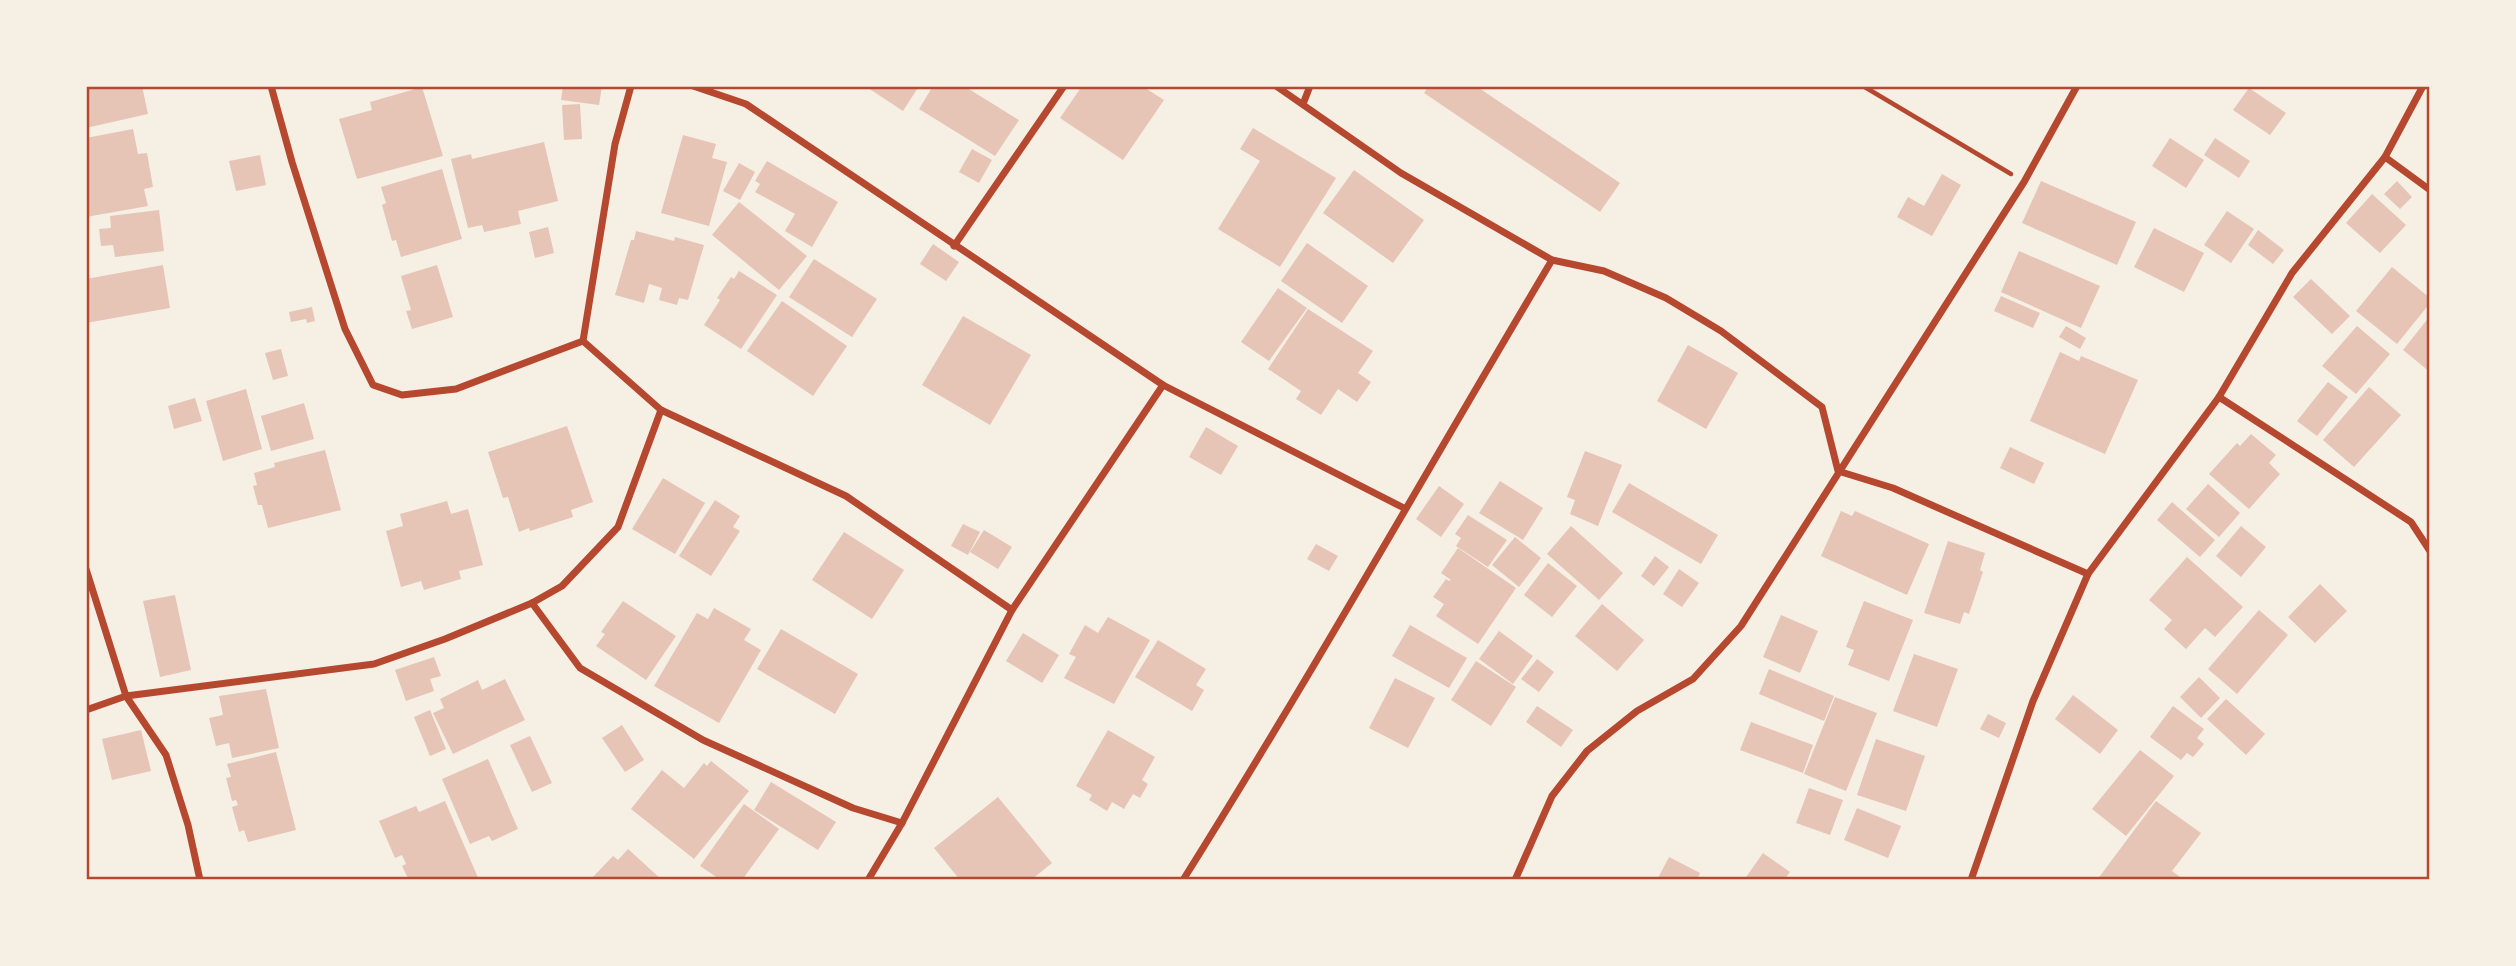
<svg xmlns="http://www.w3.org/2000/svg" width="2516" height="966" font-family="Cabin,sans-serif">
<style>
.building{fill:#e6c5b7}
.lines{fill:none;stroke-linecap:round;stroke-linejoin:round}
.path{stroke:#b5482f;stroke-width:4.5}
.minor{stroke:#b5482f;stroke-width:7}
.neatline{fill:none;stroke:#b5482f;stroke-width:2.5}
</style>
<rect width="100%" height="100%" fill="#f6efe4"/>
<g class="building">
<polygon points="86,86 142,86 148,114 86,128"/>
<polygon points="563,86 602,86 599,105 561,100"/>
<polygon points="865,86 919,86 903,111"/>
<polygon points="933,86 964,86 1019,120 995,156 919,109"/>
<polygon points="1082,86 1142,86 1164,100 1123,160 1060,118"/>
<polygon points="1429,86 1476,86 1620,183 1600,212 1424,93"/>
<polygon points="422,87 443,156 357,179 339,119 372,110 370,102"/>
<polygon points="2249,88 2286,113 2270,135 2233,110"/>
<polygon points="580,104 582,139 564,140 562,105"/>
<polygon points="1253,128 1336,178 1280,267 1218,229 1260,161 1240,149"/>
<polygon points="133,129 138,154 147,153 153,187 144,189 148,206 86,217 86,138"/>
<polygon points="683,135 716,144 712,158 727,162 709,226 661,213"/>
<polygon points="2170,138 2204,160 2186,188 2152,166"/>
<polygon points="2215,138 2250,161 2239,178 2204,155"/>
<polygon points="544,142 558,201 518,211 521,224 484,232 482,225 468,228 451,159 471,154 472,159"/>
<polygon points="972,149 992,160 979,183 959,172"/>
<polygon points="260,155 266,185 236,191 229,161"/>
<polygon points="767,161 838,202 812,247 785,231 795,214 755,192 760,184 755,181"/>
<polygon points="739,163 755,172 740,200 723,191"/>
<polygon points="442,169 462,239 401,257 396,240 392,241 382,205 386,203 381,187"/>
<polygon points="1354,170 1424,220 1393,263 1323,213"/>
<polygon points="1942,174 1961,185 1932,236 1897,217 1908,197 1924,206"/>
<polygon points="2041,181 2136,222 2117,265 2022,223"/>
<polygon points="2397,181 2412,197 2400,209 2384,194"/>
<polygon points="2372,194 2406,225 2380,253 2346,223"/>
<polygon points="739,202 807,256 779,290 712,235"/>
<polygon points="159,210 164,251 115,257 113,245 101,246 99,229 111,228 110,216"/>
<polygon points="2227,211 2254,229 2231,263 2204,245"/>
<polygon points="548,227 554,253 535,258 529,232"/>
<polygon points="2154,228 2204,253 2184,292 2134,267"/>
<polygon points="2258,230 2284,250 2273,264 2248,245"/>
<polygon points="636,231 674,241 675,237 704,245 688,300 679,298 677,305 659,300 662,288 649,284 644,303 615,295 631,240 634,240"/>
<polygon points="1307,243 1368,286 1342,323 1281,281"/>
<polygon points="933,244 959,262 946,281 920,264"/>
<polygon points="2019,251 2100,286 2081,328 2001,292"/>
<polygon points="814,259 877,299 852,337 789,297"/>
<polygon points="163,265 170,308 86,323 86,279"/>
<polygon points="437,265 453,317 412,329 406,311 411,310 401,276"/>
<polygon points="2392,267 2430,298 2430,303 2397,344 2356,311"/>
<polygon points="739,271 777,295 741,349 704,325 720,300 717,298 731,277 734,279"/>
<polygon points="2311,279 2350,316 2332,334 2293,297"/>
<polygon points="1278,288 1307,308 1269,361 1241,342"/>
<polygon points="2001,296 2040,313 2033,328 1994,311"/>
<polygon points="782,301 847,346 813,396 747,351"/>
<polygon points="312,307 315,321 307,323 306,319 291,322 289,312"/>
<polygon points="1308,309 1373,351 1358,373 1371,382 1357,402 1338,389 1321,415 1296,399 1301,391 1268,369"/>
<polygon points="963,316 1031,355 990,425 922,385"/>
<polygon points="2430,316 2430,372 2403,350"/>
<polygon points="2066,326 2086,338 2080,349 2059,337"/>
<polygon points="2357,326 2390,354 2356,394 2322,366"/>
<polygon points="1688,345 1738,373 1706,429 1657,401"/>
<polygon points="281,349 288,376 273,380 265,353"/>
<polygon points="2060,352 2079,361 2081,356 2138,380 2105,454 2030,421"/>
<polygon points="2328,382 2348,397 2317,436 2297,421"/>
<polygon points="2369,387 2401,415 2354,467 2323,440"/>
<polygon points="246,389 262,449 223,461 206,401"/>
<polygon points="195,398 202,421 174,429 168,406"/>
<polygon points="304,403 314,439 271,451 261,416"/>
<polygon points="567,426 593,502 571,510 573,517 530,531 529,528 519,532 508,497 503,498 488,452"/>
<polygon points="1206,427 1238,446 1221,475 1189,457"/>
<polygon points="2251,434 2276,455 2269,463 2280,474 2249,509 2209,474 2237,443 2240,446"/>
<polygon points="2010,447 2044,463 2034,484 2000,468"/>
<polygon points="325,450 341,510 268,528 262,505 258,505 253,486 257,485 254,473 275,467 274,463"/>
<polygon points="1585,451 1622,465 1598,526 1570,514 1575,500 1567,497"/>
<polygon points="663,478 705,503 675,554 632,529"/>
<polygon points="1500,481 1543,508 1523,540 1479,513"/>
<polygon points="1629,483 1718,535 1701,564 1612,512"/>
<polygon points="2208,484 2240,513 2219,537 2186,509"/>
<polygon points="1439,486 1464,504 1441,537 1416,519"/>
<polygon points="715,500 740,516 733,527 740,531 711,576 679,556"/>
<polygon points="447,501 451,514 468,509 483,565 459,571 461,579 424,590 421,581 401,587 386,531 403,526 400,514"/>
<polygon points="2172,502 2215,540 2200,557 2157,520"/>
<polygon points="1841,511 1852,516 1855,511 1929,544 1907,595 1821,556"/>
<polygon points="1468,515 1507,540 1488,567 1456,546 1461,538 1455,534"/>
<polygon points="963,524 980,532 968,555 951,546"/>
<polygon points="1571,526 1623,573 1599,600 1547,554"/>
<polygon points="2241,526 2266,547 2241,577 2216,556"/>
<polygon points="984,530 1012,547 998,569 970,552"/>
<polygon points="844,532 904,570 872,619 812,580"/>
<polygon points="1515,537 1541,558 1519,587 1492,565"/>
<polygon points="1948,541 1985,553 1980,570 1983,572 1969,614 1964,612 1960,624 1924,613"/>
<polygon points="1316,544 1338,556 1329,571 1307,559"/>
<polygon points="1458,548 1516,588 1478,644 1436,616 1444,604 1433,597 1446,579 1449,581 1451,580 1441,573"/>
<polygon points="1655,556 1669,567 1654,586 1641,576"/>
<polygon points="2187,557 2243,607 2215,637 2205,628 2186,649 2164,629 2172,620 2149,600"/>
<polygon points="1548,563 1577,586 1552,617 1524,595"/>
<polygon points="1679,569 1699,583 1682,607 1663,594"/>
<polygon points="2320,584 2347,611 2315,643 2288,617"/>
<polygon points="175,595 191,670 160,677 143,601"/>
<polygon points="623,601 676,636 646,680 596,646 605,634 601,632"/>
<polygon points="1864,601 1913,620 1889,681 1848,665 1854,650 1846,647"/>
<polygon points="1602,604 1644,640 1617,671 1575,636"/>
<polygon points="714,608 751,629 744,640 761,650 719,723 654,686 697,613 708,619"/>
<polygon points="2259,610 2288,635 2237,694 2208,669"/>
<polygon points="1781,615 1818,631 1800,673 1763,657"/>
<polygon points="1108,617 1150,640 1114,704 1064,678 1076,657 1069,654 1085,625 1098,633"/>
<polygon points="1410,625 1467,658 1449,688 1392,656"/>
<polygon points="781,629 858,674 835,714 757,669"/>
<polygon points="1499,631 1533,656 1513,684 1479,659"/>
<polygon points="1023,633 1059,655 1042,683 1006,661"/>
<polygon points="1158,640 1206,669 1196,685 1204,690 1192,711 1135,677"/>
<polygon points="1914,654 1958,669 1937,727 1893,711"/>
<polygon points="434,657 441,676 430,679 434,691 406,701 395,670"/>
<polygon points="1537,659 1554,672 1539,692 1521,679"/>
<polygon points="1476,661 1516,687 1491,726 1451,700"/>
<polygon points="1769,669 1834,696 1824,721 1759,694"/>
<polygon points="2199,677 2220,698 2201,718 2180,697"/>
<polygon points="1395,678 1435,698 1408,748 1369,728"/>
<polygon points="505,679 525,720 453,754 433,713 444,708 440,699 478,680 482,690"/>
<polygon points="266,689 279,748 232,758 229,743 216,746 209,718 223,715 219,696"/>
<polygon points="2073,695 2118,730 2100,754 2055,719"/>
<polygon points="1835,697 1877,713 1846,791 1804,774"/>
<polygon points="2226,699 2265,734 2246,755 2207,719"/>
<polygon points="1537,706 1573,730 1561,747 1526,722"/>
<polygon points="2173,706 2204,729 2197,738 2204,744 2193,757 2187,753 2181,760 2150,737"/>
<polygon points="430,710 446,749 430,756 414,717"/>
<polygon points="1988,714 2006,723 1999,738 1980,729"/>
<polygon points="1751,722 1813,745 1803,773 1740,750"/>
<polygon points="622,725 644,760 625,772 602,738"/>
<polygon points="141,730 151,771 112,780 102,739"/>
<polygon points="1108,730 1155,757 1142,780 1148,784 1140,798 1133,794 1124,809 1112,802 1107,811 1089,800 1092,795 1076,786"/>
<polygon points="530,736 552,783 532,792 510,745"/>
<polygon points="1876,739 1925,756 1906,811 1857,795"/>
<polygon points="2140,750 2174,776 2126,836 2092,809"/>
<polygon points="276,752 296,830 248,842 244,830 239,832 232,807 238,805 236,800 232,801 226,778 231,777 227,764"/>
<polygon points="488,759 518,829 492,841 489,836 470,844 442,779"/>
<polygon points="711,761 749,791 694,859 631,809 662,770 684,788 704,763 707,766"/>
<polygon points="771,782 836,822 818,850 754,810"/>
<polygon points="1809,788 1843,800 1830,835 1796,823"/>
<polygon points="998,797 1052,863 1031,880 960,880 934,848"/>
<polygon points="445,801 479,880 409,880 402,866 406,864 402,855 395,858 379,821 416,806 419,812"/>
<polygon points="2156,801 2201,833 2172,871 2184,880 2097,880"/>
<polygon points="744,804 779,829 742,880 721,880 700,866"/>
<polygon points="1857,808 1901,826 1888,858 1844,840"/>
<polygon points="628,849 662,880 590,880 613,856 618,860"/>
<polygon points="1763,853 1790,872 1784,880 1744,880"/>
<polygon points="1669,857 1700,873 1697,880 1657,880"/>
</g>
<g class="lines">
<polyline class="path" points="1863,86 2011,174"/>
<g class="minor">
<polyline points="271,86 292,162 345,329 373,385 402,395 456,389 583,341"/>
<polyline points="631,86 615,144 583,341 661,410 846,496 1012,610"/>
<polyline points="693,86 746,104 1163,385 1404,508"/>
<polyline points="1276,86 1401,173 1552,260 1604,271 1666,298 1721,331 1822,407 1838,471 1893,488 2088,574"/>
<polyline points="1303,104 1310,86"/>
<polyline points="2385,157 2430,190"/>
<polyline points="954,246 1064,86"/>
<polyline points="2219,397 2411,522 2430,551"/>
<polyline points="86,569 126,696 166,755 188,825 200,880"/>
<polyline points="532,603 580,668 703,740 853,808 902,823"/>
<polyline points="86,710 126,696 374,664 445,639 532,603 562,586 618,527 661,410"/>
<polyline points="868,880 902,823 1012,610 1163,385"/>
<path d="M1183 880C1311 676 1429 467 1552 260"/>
<polyline points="1515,880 1552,796 1587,751 1637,711 1693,679 1741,626 2024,182 2077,86"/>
<polyline points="1971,880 2033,701 2088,574 2219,397 2292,273 2385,157 2423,86"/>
</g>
</g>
<rect width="2516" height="966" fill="none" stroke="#f6efe4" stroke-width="175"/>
<rect x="88" y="88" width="2340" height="790" class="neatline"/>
</svg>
